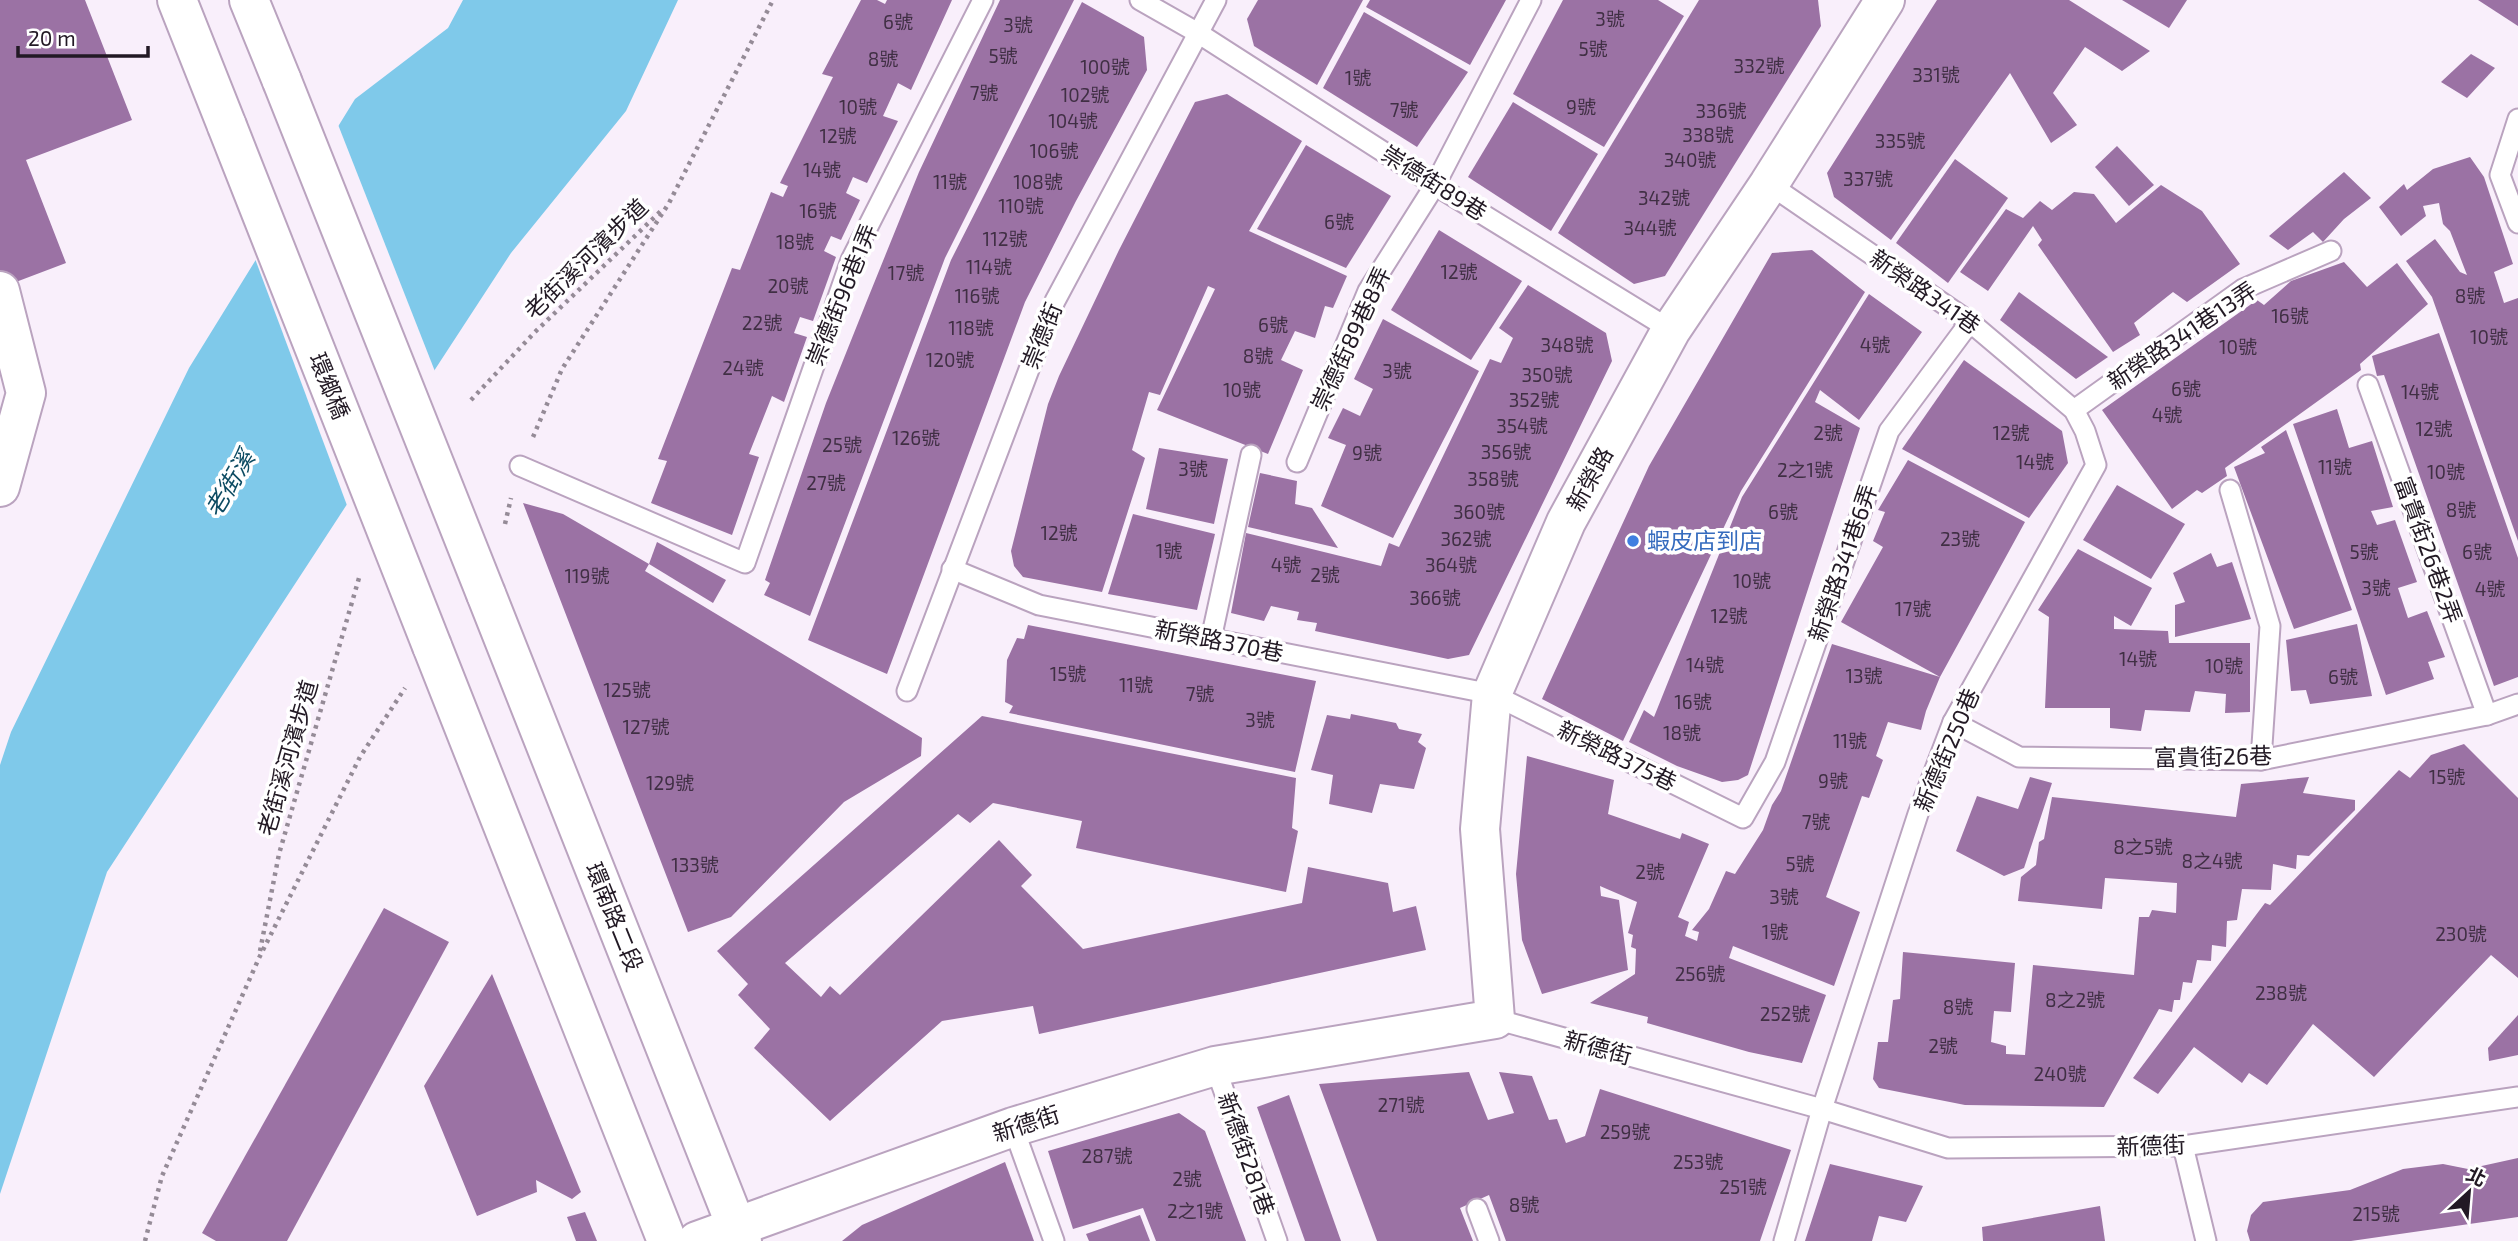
<svg xmlns="http://www.w3.org/2000/svg" width="2518" height="1241" font-family="'Exo 2','Noto Sans TC',sans-serif">
<style>
.water{fill:#7fc9ea}
.pier{fill:#f9effb}
.building{fill:#9b72a4}
.lines{fill:none;stroke-linecap:round;stroke-linejoin:round}
.lane-casing{stroke:#baa3bf;stroke-width:23}
.street-casing{stroke:#baa3bf;stroke-width:42}
.secondary-casing{stroke:#baa3bf;stroke-width:42}
.path{stroke:#958b97;stroke-width:4.5;stroke-dasharray:3.5 5;stroke-linecap:butt}
.lane{stroke:#fff;stroke-width:19}
.street{stroke:#fff;stroke-width:38}
.secondary{stroke:#fff;stroke-width:38}
.secondary-bridge-casing{stroke:#baa3bf;stroke-width:42;stroke-linecap:butt}
.secondary-bridge{stroke:#fff;stroke-width:38}
.shop-dot{fill:#3f7fe0;stroke:#fff;stroke-width:2.5}
.labels{text-anchor:middle;stroke-width:7;stroke-linejoin:round;paint-order:stroke}
.number-label{font-size:19px;fill:#402f44}
.street-label{font-size:23px;fill:#221924;stroke:#fff}
.shop-label{font-size:23px;fill:#366cbe;stroke:#fff;text-anchor:start}
.water-label{font-size:24px;font-style:italic;fill:#0c4b62;stroke:#fff}
</style>
<rect width="100%" height="100%" fill="#f9effb"/>
<polygon class="water" points="463,0 678,0 626,111 511,253 107,872 0,1194 0,765 11,732 189,368 355,99 448,28"/>
<polygon class="pier" points="337,122 436,374 348,508 254,256"/>
<g class="building">
<polygon points="0,0 85,0 132,120 26,160 66,263 0,288"/>
<polygon points="861,0 877,0 885,4 887,0 952,0 911,90 898,83 883,116 898,121 867,183 853,177 846,193 860,200 841,240 831,236 824,251 836,257 813,321 800,317 794,333 807,337 784,402 772,396 749,454 759,457 732,535 651,503 667,461 658,459 732,268 740,270 771,192 783,197 788,186 780,183 833,77 822,74"/>
<polygon points="1000,0 1074,0 945,258 810,616 764,595 770,583 765,580 826,403 866,303 919,172"/>
<polygon points="1258,0 1363,0 1317,85 1254,46 1247,19"/>
<polygon points="1370,0 1506,0 1470,65 1366,7"/>
<polygon points="1563,0 1658,0 1684,16 1604,147 1513,94"/>
<polygon points="1699,0 1818,0 1821,26 1665,276 1634,284 1558,233"/>
<polygon points="1937,0 2069,0 2150,51 2122,71 2085,47 2053,93 2077,125 2051,143 2010,73 1891,240 1834,197 1827,173"/>
<polygon points="2122,0 2187,0 2169,28"/>
<polygon points="2478,0 2518,0 2518,26"/>
<polygon points="1082,2 1144,37 1147,70 1076,201 1025,302 887,674 808,640 951,260"/>
<polygon points="1364,12 1468,72 1417,147 1323,88"/>
<polygon points="2471,54 2495,68 2467,98 2441,82"/>
<polygon points="1227,94 1302,141 1249,231 1347,276 1333,308 1325,306 1315,338 1295,331 1281,360 1303,370 1268,454 1157,410 1215,289 1208,286 1160,395 1149,392 1132,450 1145,458 1102,592 1023,577 1014,566 1011,551 1048,404 1059,376 1119,250 1195,102"/>
<polygon points="1513,102 1598,154 1551,231 1468,177"/>
<polygon points="1306,145 1391,196 1346,268 1257,229"/>
<polygon points="2117,146 2154,185 2129,206 2095,167"/>
<polygon points="2470,157 2484,177 2513,264 2494,272 2504,303 2518,298 2518,541 2432,297 2406,261 2435,239 2460,272 2467,275 2450,231 2443,224 2439,203 2423,206 2426,216 2401,236 2379,207 2404,184 2407,190 2433,169"/>
<polygon points="1955,159 2008,198 1948,283 1896,243"/>
<polygon points="2344,172 2371,198 2344,219 2323,242 2313,232 2288,250 2269,236"/>
<polygon points="2161,185 2202,211 2240,264 2187,302 2173,292 2134,323 2140,335 2113,352 2038,245 2042,240 2033,226 1988,291 1960,272 2006,209 2023,218 2040,201 2052,210 2074,192 2094,194 2116,223"/>
<polygon points="1439,230 1522,281 1471,360 1391,310"/>
<polygon points="1812,250 1865,292 1741,491 1623,741 1542,699 1649,466 1772,253"/>
<polygon points="2344,262 2367,287 2397,263 2428,304 2360,364 2361,370 2225,468 2227,476 2202,493 2197,490 2172,509 2102,410 2257,300 2264,305 2291,281"/>
<polygon points="1528,285 1606,333 1612,361 1469,655 1448,659 1315,631 1317,623 1297,620 1299,612 1271,606 1264,621 1231,613 1246,533 1381,566 1389,543 1399,547 1490,359 1501,363 1513,338 1499,328"/>
<polygon points="2019,292 2108,357 2076,379 2000,320"/>
<polygon points="1869,294 1922,332 1859,420 1820,390 1815,402 1860,428 1748,775 1738,780 1722,782 1677,766 1629,742 1644,710 1654,717 1742,497"/>
<polygon points="1383,319 1479,371 1393,538 1321,506 1346,445 1328,438 1343,408 1360,416 1373,389 1354,379"/>
<polygon points="2439,333 2518,558 2518,677 2494,686 2384,375 2377,376 2372,356"/>
<polygon points="1964,360 2062,431 2068,463 2029,518 1902,449"/>
<polygon points="2337,409 2349,448 2372,441 2393,507 2371,511 2377,525 2395,520 2417,582 2398,588 2408,618 2427,611 2445,657 2428,662 2434,679 2386,695 2293,424"/>
<polygon points="2286,430 2352,610 2294,629 2234,467 2265,453 2261,447"/>
<polygon points="1159,448 1228,459 1214,524 1146,509"/>
<polygon points="1908,460 2025,522 1940,677 1926,711 1921,730 1888,722 1876,756 1883,760 1869,798 1862,796 1826,897 1860,912 1834,986 1733,946 1729,958 1826,995 1802,1063 1749,1052 1647,1023 1648,1017 1590,1003 1635,974 1636,949 1631,947 1633,935 1628,933 1637,902 1600,886 1601,896 1619,900 1628,970 1542,994 1522,940 1516,874 1527,756 1614,780 1608,814 1680,839 1682,833 1709,844 1678,917 1689,922 1685,936 1697,941 1699,932 1692,930 1709,909 1726,871 1735,874 1763,830 1772,805 1781,791 1832,644 1940,677 1841,622 1883,547 1873,541 1885,512 1878,510"/>
<polygon points="1260,473 1297,481 1295,504 1312,508 1338,548 1248,527"/>
<polygon points="2117,485 2185,524 2151,579 2083,540"/>
<polygon points="523,503 563,514 649,564 645,571 922,738 921,756 844,802 731,917 688,932"/>
<polygon points="1133,514 1215,534 1197,610 1108,594"/>
<polygon points="657,542 726,580 713,603 649,564"/>
<polygon points="2078,549 2152,588 2131,626 2114,616 2114,629 2168,631 2169,643 2250,643 2250,712 2225,713 2226,694 2195,691 2190,712 2145,710 2141,731 2110,728 2110,708 2045,708 2049,617 2038,610"/>
<polygon points="2211,553 2217,567 2232,562 2251,619 2175,637 2175,605 2185,602 2173,573"/>
<polygon points="2357,624 2372,696 2310,704 2306,690 2291,691 2286,640"/>
<polygon points="1028,625 1316,681 1295,772 1009,713 1013,706 1005,702 1007,660 1017,638 1024,639"/>
<polygon points="1351,714 1396,723 1399,729 1422,734 1418,742 1426,748 1414,789 1380,784 1372,813 1329,804 1333,775 1311,770 1327,715 1350,719"/>
<polygon points="982,716 1296,778 1292,828 1298,831 1286,892 1076,848 1082,821 993,803 970,823 958,814 785,963 821,997 830,986 840,995 999,840 1032,875 1021,886 1083,949 1302,903 1308,867 1388,883 1393,912 1416,906 1426,950 1039,1034 1033,1006 942,1021 830,1121 754,1048 770,1029 738,995 748,984 717,951"/>
<polygon points="2464,744 2518,798 2518,978 2491,955 2374,1077 2313,1024 2267,1085 2249,1073 2242,1083 2194,1047 2158,1094 2133,1078 2265,903 2270,905 2399,770 2410,778 2431,755"/>
<polygon points="2030,777 2052,783 2024,868 2004,876 1956,851 1977,796 2018,809"/>
<polygon points="2309,777 2303,793 2355,800 2355,810 2309,856 2297,855 2296,869 2273,864 2271,890 2242,889 2237,920 2227,921 2226,947 2212,945 2211,961 2197,960 2192,983 2183,982 2180,1000 2174,1000 2172,1012 2159,1009 2104,1107 1965,1105 1879,1088 1873,1079 1878,1042 1888,1042 1893,1000 1900,999 1903,952 2015,963 2011,1012 1994,1011 1991,1042 2006,1046 2006,1054 2025,1055 2033,965 2134,975 2139,917 2149,917 2152,910 2176,913 2177,883 2105,878 2102,909 2018,901 2021,877 2036,865 2039,842 2044,839 2052,797 2236,817 2241,784"/>
<polygon points="384,908 449,942 287,1241 216,1241 202,1233"/>
<polygon points="492,974 581,1192 572,1199 536,1180 537,1192 477,1216 424,1086"/>
<polygon points="2518,1015 2518,1055 2489,1061 2488,1048"/>
<polygon points="1469,1072 1488,1120 1514,1113 1499,1072 1532,1076 1549,1120 1557,1119 1566,1143 1585,1136 1600,1089 1791,1150 1760,1241 1506,1241 1489,1195 1460,1208 1473,1241 1377,1241 1319,1084"/>
<polygon points="1289,1095 1341,1241 1305,1241 1257,1107"/>
<polygon points="1179,1113 1205,1131 1246,1241 1156,1241 1143,1208 1073,1229 1048,1151"/>
<polygon points="2518,1158 2518,1217 2351,1241 2250,1241 2247,1231 2251,1215 2263,1202 2350,1190 2403,1169 2443,1164 2468,1169"/>
<polygon points="1005,1162 1034,1241 842,1241 862,1225"/>
<polygon points="1830,1164 1923,1186 1906,1222 1879,1216 1872,1241 1805,1241"/>
<polygon points="2100,1206 2105,1241 1983,1241 1982,1227"/>
<polygon points="585,1212 597,1241 576,1241 567,1217"/>
<polygon points="1140,1215 1150,1241 1089,1241 1086,1234"/>
</g>
<g class="lines">
<defs>
<g id="lane">
<polyline points="1140,0 1198,33 1435,185 1671,330"/>
<polyline points="2518,119 2500,175 2518,223"/>
<polyline points="1769,184 1970,322 2074,410 2085,431 2096,465 1953,722 1918,814 1822,1109 1784,1241"/>
<polyline points="2368,385 2487,715"/>
<polyline points="2074,410 2243,289 2331,251"/>
<polyline points="1297,462 1368,291 1435,185 1531,0"/>
<polyline points="520,466 745,563 851,260 983,0"/>
<polyline points="2230,490 2270,626 2261,760"/>
<polyline points="952,569 1039,605 1492,694 1743,818 1775,762 1889,431 1970,322"/>
<polyline points="1211,639 1251,455"/>
<polyline points="907,691 1055,301 1216,0"/>
<polyline points="1953,722 2019,757 2261,760 2487,715 2518,704"/>
<polyline points="1495,1019 1822,1109 1948,1148 2183,1146 2518,1097"/>
<polyline points="1215,1066 1277,1241"/>
<polyline points="1013,1127 1054,1241"/>
<polyline points="2183,1146 2206,1241"/>
<polyline points="1477,1209 1489,1241"/>
</g>
<g id="street">
<polyline points="0,291 26,393 0,487"/>
<polyline points="697,1241 1013,1127 1215,1066 1495,1019 1480,829 1492,694 1566,522 1671,330 1769,184 1885,0"/>
</g>
<g id="secondary">
<polyline points="177,0 227,126"/>
<polyline points="249,0 282,81"/>
<polyline points="486,594 742,1241"/>
<polyline points="432,646 667,1241"/>
</g>
</defs>
<use href="#lane" class="lane-casing"/>
<use href="#street" class="street-casing"/>
<use href="#secondary" class="secondary-casing"/>
<g class="path">
<polyline points="471,400 535,332 663,209"/>
<polyline points="533,437 562,369 669,203 773,0"/>
<polyline points="505,524 511,498"/>
<polyline points="260,951 279,854 359,578"/>
<polyline points="145,1241 162,1176 259,958 360,757 405,688"/>
</g>
<use href="#lane" class="lane"/>
<use href="#street" class="street"/>
<use href="#secondary" class="secondary"/>
<defs>
<g id="secondary-bridge">
<polyline points="282,81 486,594"/>
<polyline points="227,126 432,646"/>
</g>
</defs>
<use href="#secondary-bridge" class="secondary-bridge-casing"/>
<use href="#secondary-bridge" class="secondary-bridge"/>
</g>
<circle class="shop-dot" cx="1633" cy="541" r="7"/>
<g class="labels">
<g class="number-label">
<text x="1610" y="26">3號</text>
<text x="898" y="29">6號</text>
<text x="1018" y="32">3號</text>
<text x="1593" y="56">5號</text>
<text x="1003" y="63">5號</text>
<text x="883" y="66">8號</text>
<text x="1759" y="73">332號</text>
<text x="1105" y="74">100號</text>
<text x="1936" y="82">331號</text>
<text x="1358" y="85">1號</text>
<text x="984" y="100">7號</text>
<text x="1085" y="102">102號</text>
<text x="858" y="114">10號</text>
<text x="1581" y="114">9號</text>
<text x="1404" y="117">7號</text>
<text x="1721" y="118">336號</text>
<text x="1073" y="128">104號</text>
<text x="1708" y="142">338號</text>
<text x="838" y="143">12號</text>
<text x="1900" y="148">335號</text>
<text x="1054" y="158">106號</text>
<text x="1690" y="167">340號</text>
<text x="822" y="177">14號</text>
<text x="1868" y="186">337號</text>
<text x="950" y="189">11號</text>
<text x="1038" y="189">108號</text>
<text x="1664" y="205">342號</text>
<text x="1021" y="213">110號</text>
<text x="818" y="218">16號</text>
<text x="1339" y="229">6號</text>
<text x="1650" y="235">344號</text>
<text x="1005" y="246">112號</text>
<text x="795" y="249">18號</text>
<text x="989" y="274">114號</text>
<text x="1459" y="279">12號</text>
<text x="906" y="280">17號</text>
<text x="788" y="293">20號</text>
<text x="977" y="303">116號</text>
<text x="2470" y="303">8號</text>
<text x="2290" y="323">16號</text>
<text x="762" y="330">22號</text>
<text x="1273" y="332">6號</text>
<text x="971" y="335">118號</text>
<text x="2489" y="344">10號</text>
<text x="1567" y="352">348號</text>
<text x="1875" y="352">4號</text>
<text x="2238" y="354">10號</text>
<text x="1258" y="363">8號</text>
<text x="950" y="367">120號</text>
<text x="743" y="375">24號</text>
<text x="1397" y="378">3號</text>
<text x="1547" y="382">350號</text>
<text x="2186" y="396">6號</text>
<text x="1242" y="397">10號</text>
<text x="2420" y="399">14號</text>
<text x="1534" y="407">352號</text>
<text x="2167" y="422">4號</text>
<text x="1522" y="433">354號</text>
<text x="2434" y="436">12號</text>
<text x="1828" y="440">2號</text>
<text x="2011" y="440">12號</text>
<text x="916" y="445">126號</text>
<text x="842" y="452">25號</text>
<text x="1506" y="459">356號</text>
<text x="1367" y="460">9號</text>
<text x="2035" y="469">14號</text>
<text x="2335" y="474">11號</text>
<text x="1193" y="476">3號</text>
<text x="1805" y="477">2之1號</text>
<text x="2446" y="479">10號</text>
<text x="1493" y="486">358號</text>
<text x="826" y="490">27號</text>
<text x="2461" y="517">8號</text>
<text x="1479" y="519">360號</text>
<text x="1783" y="519">6號</text>
<text x="1059" y="540">12號</text>
<text x="1466" y="546">362號</text>
<text x="1960" y="546">23號</text>
<text x="1169" y="558">1號</text>
<text x="2364" y="559">5號</text>
<text x="2477" y="559">6號</text>
<text x="1286" y="572">4號</text>
<text x="1451" y="572">364號</text>
<text x="1325" y="582">2號</text>
<text x="587" y="583">119號</text>
<text x="1752" y="588">10號</text>
<text x="2376" y="595">3號</text>
<text x="2490" y="596">4號</text>
<text x="1435" y="605">366號</text>
<text x="1913" y="616">17號</text>
<text x="1729" y="623">12號</text>
<text x="2138" y="666">14號</text>
<text x="1705" y="672">14號</text>
<text x="2224" y="673">10號</text>
<text x="1068" y="681">15號</text>
<text x="1864" y="683">13號</text>
<text x="2343" y="684">6號</text>
<text x="1136" y="692">11號</text>
<text x="627" y="697">125號</text>
<text x="1200" y="701">7號</text>
<text x="1693" y="709">16號</text>
<text x="1260" y="727">3號</text>
<text x="646" y="734">127號</text>
<text x="1682" y="740">18號</text>
<text x="1850" y="748">11號</text>
<text x="2447" y="784">15號</text>
<text x="1833" y="788">9號</text>
<text x="670" y="790">129號</text>
<text x="1816" y="829">7號</text>
<text x="2143" y="854">8之5號</text>
<text x="2212" y="868">8之4號</text>
<text x="1800" y="871">5號</text>
<text x="695" y="872">133號</text>
<text x="1650" y="879">2號</text>
<text x="1784" y="904">3號</text>
<text x="1775" y="939">1號</text>
<text x="2461" y="941">230號</text>
<text x="1700" y="981">256號</text>
<text x="2281" y="1000">238號</text>
<text x="2075" y="1007">8之2號</text>
<text x="1958" y="1014">8號</text>
<text x="1785" y="1021">252號</text>
<text x="1943" y="1053">2號</text>
<text x="2060" y="1081">240號</text>
<text x="1401" y="1112">271號</text>
<text x="1625" y="1139">259號</text>
<text x="1107" y="1163">287號</text>
<text x="1698" y="1169">253號</text>
<text x="1187" y="1186">2號</text>
<text x="1743" y="1194">251號</text>
<text x="1524" y="1212">8號</text>
<text x="1195" y="1218">2之1號</text>
<text x="2376" y="1221">215號</text>
</g>
<g class="street-label">
<text transform="translate(1434 183) rotate(32)" y="8">崇德街89巷</text>
<text transform="translate(586 259) rotate(-44)" y="8">老街溪河濱步道</text>
<text transform="translate(1925 292) rotate(35)" y="8">新榮路341巷</text>
<text transform="translate(842 295) rotate(-68)" y="8">崇德街96巷1弄</text>
<text transform="translate(1042 336) rotate(-68)" y="8">崇德街</text>
<text transform="translate(2182 336) rotate(-34)" y="8">新榮路341巷13弄</text>
<text transform="translate(1351 339) rotate(-65)" y="8">崇德街89巷8弄</text>
<text transform="translate(329 386) rotate(68)" y="8">環鄉橋</text>
<text transform="translate(1590 479) rotate(-61)" y="8">新榮路</text>
<text transform="translate(2428 550) rotate(70)" y="8">富貴街26巷2弄</text>
<text transform="translate(1843 563) rotate(-71)" y="8">新榮路341巷6弄</text>
<text transform="translate(1219 641) rotate(11)" y="8">新榮路370巷</text>
<text transform="translate(1947 750) rotate(-67)" y="8">新德街250巷</text>
<text transform="translate(1617 756) rotate(26)" y="8">新榮路375巷</text>
<text transform="translate(2213 757) rotate(-1)" y="8">富貴街26巷</text>
<text transform="translate(288 758) rotate(-74)" y="8">老街溪河濱步道</text>
<text transform="translate(614 917) rotate(68)" y="8">環南路二段</text>
<text transform="translate(1598 1048) rotate(15)" y="8">新德街</text>
<text transform="translate(1026 1124) rotate(-18)" y="8">新德街</text>
<text transform="translate(2151 1146) rotate(-2)" y="8">新德街</text>
<text transform="translate(1246 1154) rotate(71)" y="8">新德街281巷</text>
</g>
<g class="shop-label">
<text x="1647" y="549">蝦皮店到店</text>
</g>
<g class="water-label">
<text transform="translate(230 484) rotate(-59)" y="8">老街溪</text>
</g>
</g>
<g transform="translate(2469 1192) rotate(26)" stroke="#ffffff" stroke-width="5" paint-order="stroke">
<path d="M0-5L12 26L0 18L-12 26Z" fill="#221924"/>
<text y="-10" font-size="19" font-weight="bold" text-anchor="middle" fill="#221924">北</text>
</g>
<path d="M18 46v10h130v-10" fill="none" stroke="#221924" stroke-width="3.5"/>
<text x="28" y="46" font-size="21" fill="#221924" stroke="#ffffff" stroke-width="5" paint-order="stroke">20 m</text>
</svg>
